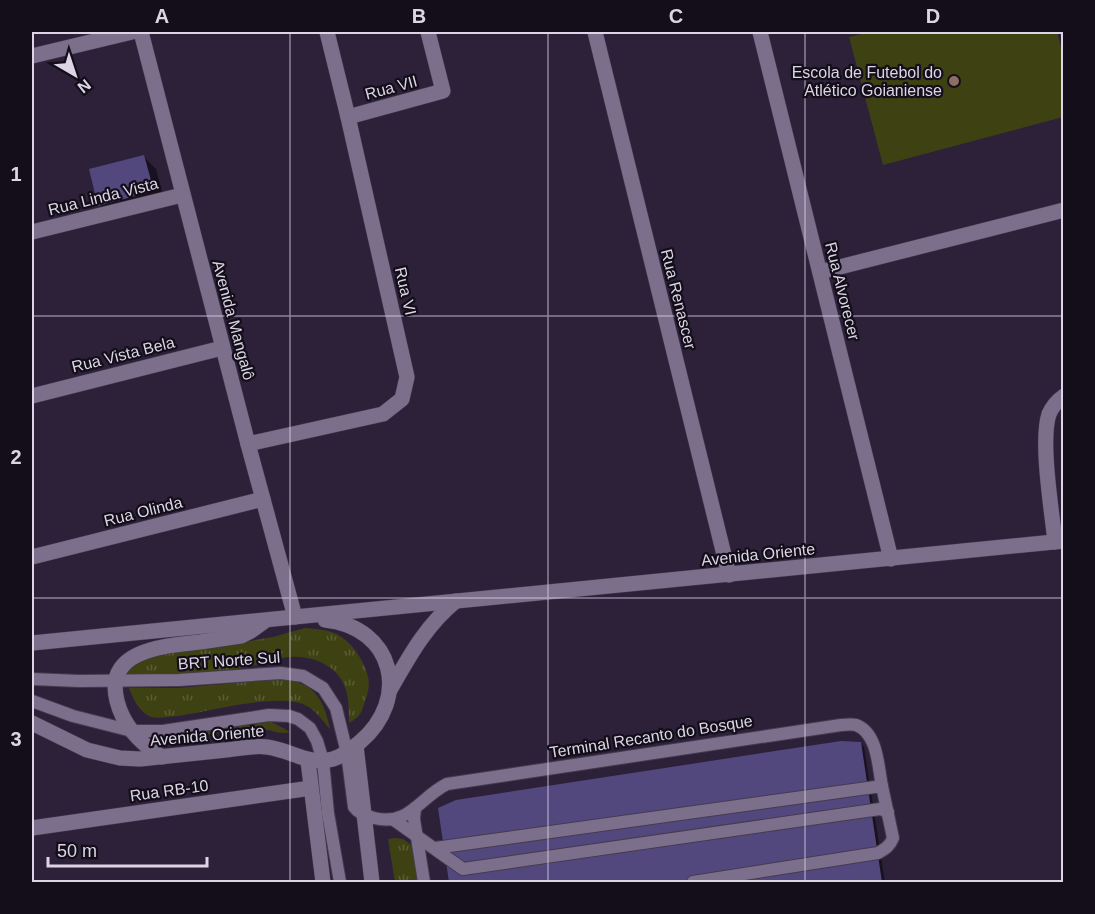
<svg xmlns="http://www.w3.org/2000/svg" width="1095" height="914" font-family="Helvetica,sans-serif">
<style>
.grass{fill:url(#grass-tufts)}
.park{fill:#3e4212}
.shadow{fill:#0007}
.building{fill:#52487e}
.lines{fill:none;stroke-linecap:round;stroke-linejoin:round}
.service-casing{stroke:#453b4f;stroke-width:14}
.minor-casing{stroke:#453b4f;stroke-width:16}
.tertiary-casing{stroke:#453b4f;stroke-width:16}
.secondary-casing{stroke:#453b4f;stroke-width:16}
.service{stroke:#7c6f8c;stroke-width:12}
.minor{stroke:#7c6f8c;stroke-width:15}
.tertiary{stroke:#7c6f8c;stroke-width:15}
.secondary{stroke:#7c6f8c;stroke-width:15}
.grid{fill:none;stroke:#dbd5e5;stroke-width:1.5;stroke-opacity:0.55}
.education-dot{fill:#8d6e63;stroke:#130e19;stroke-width:2}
.labels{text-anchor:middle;stroke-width:4.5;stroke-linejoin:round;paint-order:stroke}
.poi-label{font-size:16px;fill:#dbd5e5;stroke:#130e19;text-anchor:end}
.street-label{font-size:16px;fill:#dbd5e5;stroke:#130e19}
.neatline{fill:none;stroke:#dbd5e5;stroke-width:2}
.grid-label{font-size:20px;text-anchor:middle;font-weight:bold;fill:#dbd5e5}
</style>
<defs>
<pattern id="grass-tufts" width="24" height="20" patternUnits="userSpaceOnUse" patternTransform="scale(1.5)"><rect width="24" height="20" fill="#3e4212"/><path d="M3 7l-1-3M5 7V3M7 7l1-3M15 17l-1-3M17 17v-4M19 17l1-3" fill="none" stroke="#595c34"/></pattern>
</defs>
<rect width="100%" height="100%" fill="#2d213a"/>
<g class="grass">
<path d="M305 628C315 629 325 629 334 633 350 639 365 661 368 677 370 685 368 693 365 701 362 712 360 717 349 723 349 712 349 700 346 690 338 663 307 653 282 658 267 661 252 667 237 669 200 674 163 674 126 675L134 664 145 656 244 642 273 637Z"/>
<path d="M283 679C314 683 324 699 330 729 323 721 316 711 307 706 282 691 209 712 178 716 170 716 159 719 151 717 139 712 133 698 129 688H179Z"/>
<path d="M270 721 290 732C282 735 271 730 262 729L162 739 153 737 149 733Z"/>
<polygon points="395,838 403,839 413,846 420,882 395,882 388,839"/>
</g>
<polygon class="park" points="870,32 1057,32 1063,55 1063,117 883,165 849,37"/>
<g class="shadow">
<polygon points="144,157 156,169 165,203 112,217 100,205"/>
<polygon points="860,743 864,747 885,882 450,882 440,809"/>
</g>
<g class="building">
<polygon points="144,155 154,191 98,206 89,169"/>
<polygon points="841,741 861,742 882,882 449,882 438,808 456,800"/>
</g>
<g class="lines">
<defs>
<g id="service">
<path d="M32 679 79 681 179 680 281 673 303 676 323 688 336 708 347 753 354 807C359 814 366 815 374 818 409 827 420 797 447 784L841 725C845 725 851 724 856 725 878 733 878 767 882 786"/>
<polyline points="32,701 73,716 132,731 163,731 269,715 289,716 298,719 310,728 317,741 323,761 328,813 340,882"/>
<polyline points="415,808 414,819 424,882"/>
<polyline points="394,820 463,869 880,809 888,812"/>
<path d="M435 848 882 786 893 838C890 846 885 849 878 853L693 882"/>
</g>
<g id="minor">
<polyline points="595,32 729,575"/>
<polyline points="760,32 891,559"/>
<polyline points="32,56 132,32"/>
<polyline points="348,117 443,91 428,32"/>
<polyline points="32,232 182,195"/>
<polyline points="820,272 1064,210"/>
<polyline points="32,396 222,348"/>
<polyline points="248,444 383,414 402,399 407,377 348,117 327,32"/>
<path d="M1055 542C1052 511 1040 442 1049 414 1052 407 1057 401 1064 396"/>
<polyline points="32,557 263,499"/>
<polyline points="32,828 311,788"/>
</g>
<g id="tertiary">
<polyline points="141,32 248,444 295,617"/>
<polyline points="356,746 372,882"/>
<polyline points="308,761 323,882"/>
</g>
<g id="secondary">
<polyline points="32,643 1064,541"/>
<path d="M390 690C409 657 426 625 456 601"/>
<path d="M32 723 87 750 120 758 140 759C169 756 198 753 226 750 239 749 255 745 267 747 291 750 309 766 333 759 343 756 352 749 360 742 411 699 394 627 325 620"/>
<path d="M162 757C141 744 123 725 117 701 104 649 165 646 200 642 213 640 227 638 241 636L251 631 265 621"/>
</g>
</defs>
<use href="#service" class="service-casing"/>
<use href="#minor" class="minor-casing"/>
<use href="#tertiary" class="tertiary-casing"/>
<use href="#secondary" class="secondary-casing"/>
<use href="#service" class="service"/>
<use href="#minor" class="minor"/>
<use href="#tertiary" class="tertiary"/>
<use href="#secondary" class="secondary"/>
</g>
<path class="grid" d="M290 32V882M548 32V882M805 32V882M32 316H1064M32 598H1064"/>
<circle class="education-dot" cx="954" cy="81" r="6"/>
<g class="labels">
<g class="poi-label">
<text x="942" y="78">Escola de Futebol do<tspan x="942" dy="18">Atlético Goianiense</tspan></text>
</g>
<g class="street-label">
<text transform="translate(391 87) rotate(-15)" y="6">Rua VII</text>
<text transform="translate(103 196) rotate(-14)" y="6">Rua Linda Vista</text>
<text transform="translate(406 291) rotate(77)" y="6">Rua VI</text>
<text transform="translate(843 291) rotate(76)" y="6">Rua Alvorecer</text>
<text transform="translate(679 299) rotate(76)" y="6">Rua Renascer</text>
<text transform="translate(234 320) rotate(75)" y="6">Avenida Mangalô</text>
<text transform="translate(123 354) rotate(-14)" y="6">Rua Vista Bela</text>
<text transform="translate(143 511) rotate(-14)" y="6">Rua Olinda</text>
<text transform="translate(758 554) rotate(-6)" y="6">Avenida Oriente</text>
<text transform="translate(229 660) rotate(-4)" y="6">BRT Norte Sul</text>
<text transform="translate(207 735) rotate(-5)" y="6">Avenida Oriente</text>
<text transform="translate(651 736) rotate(-9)" y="6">Terminal Recanto do Bosque</text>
<text transform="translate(169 790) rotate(-8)" y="6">Rua RB-10</text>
</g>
</g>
<rect width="1095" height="914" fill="none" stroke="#130e19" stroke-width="66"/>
<g transform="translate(75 75) rotate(141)" stroke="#130e19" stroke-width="4.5" paint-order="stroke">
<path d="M0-4.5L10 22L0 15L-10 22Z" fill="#dbd5e5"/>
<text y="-9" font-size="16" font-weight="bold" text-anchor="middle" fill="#dbd5e5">N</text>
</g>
<path d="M48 857v9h159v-9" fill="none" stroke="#dbd5e5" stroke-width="3"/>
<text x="57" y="857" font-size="18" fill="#dbd5e5" stroke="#130e19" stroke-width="4.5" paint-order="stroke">50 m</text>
<rect x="33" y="33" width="1029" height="848" class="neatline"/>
<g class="grid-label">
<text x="162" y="23">A</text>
<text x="419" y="23">B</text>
<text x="676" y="23">C</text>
<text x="933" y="23">D</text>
<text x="16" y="181">1</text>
<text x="16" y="464">2</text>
<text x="16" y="746">3</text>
</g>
</svg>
